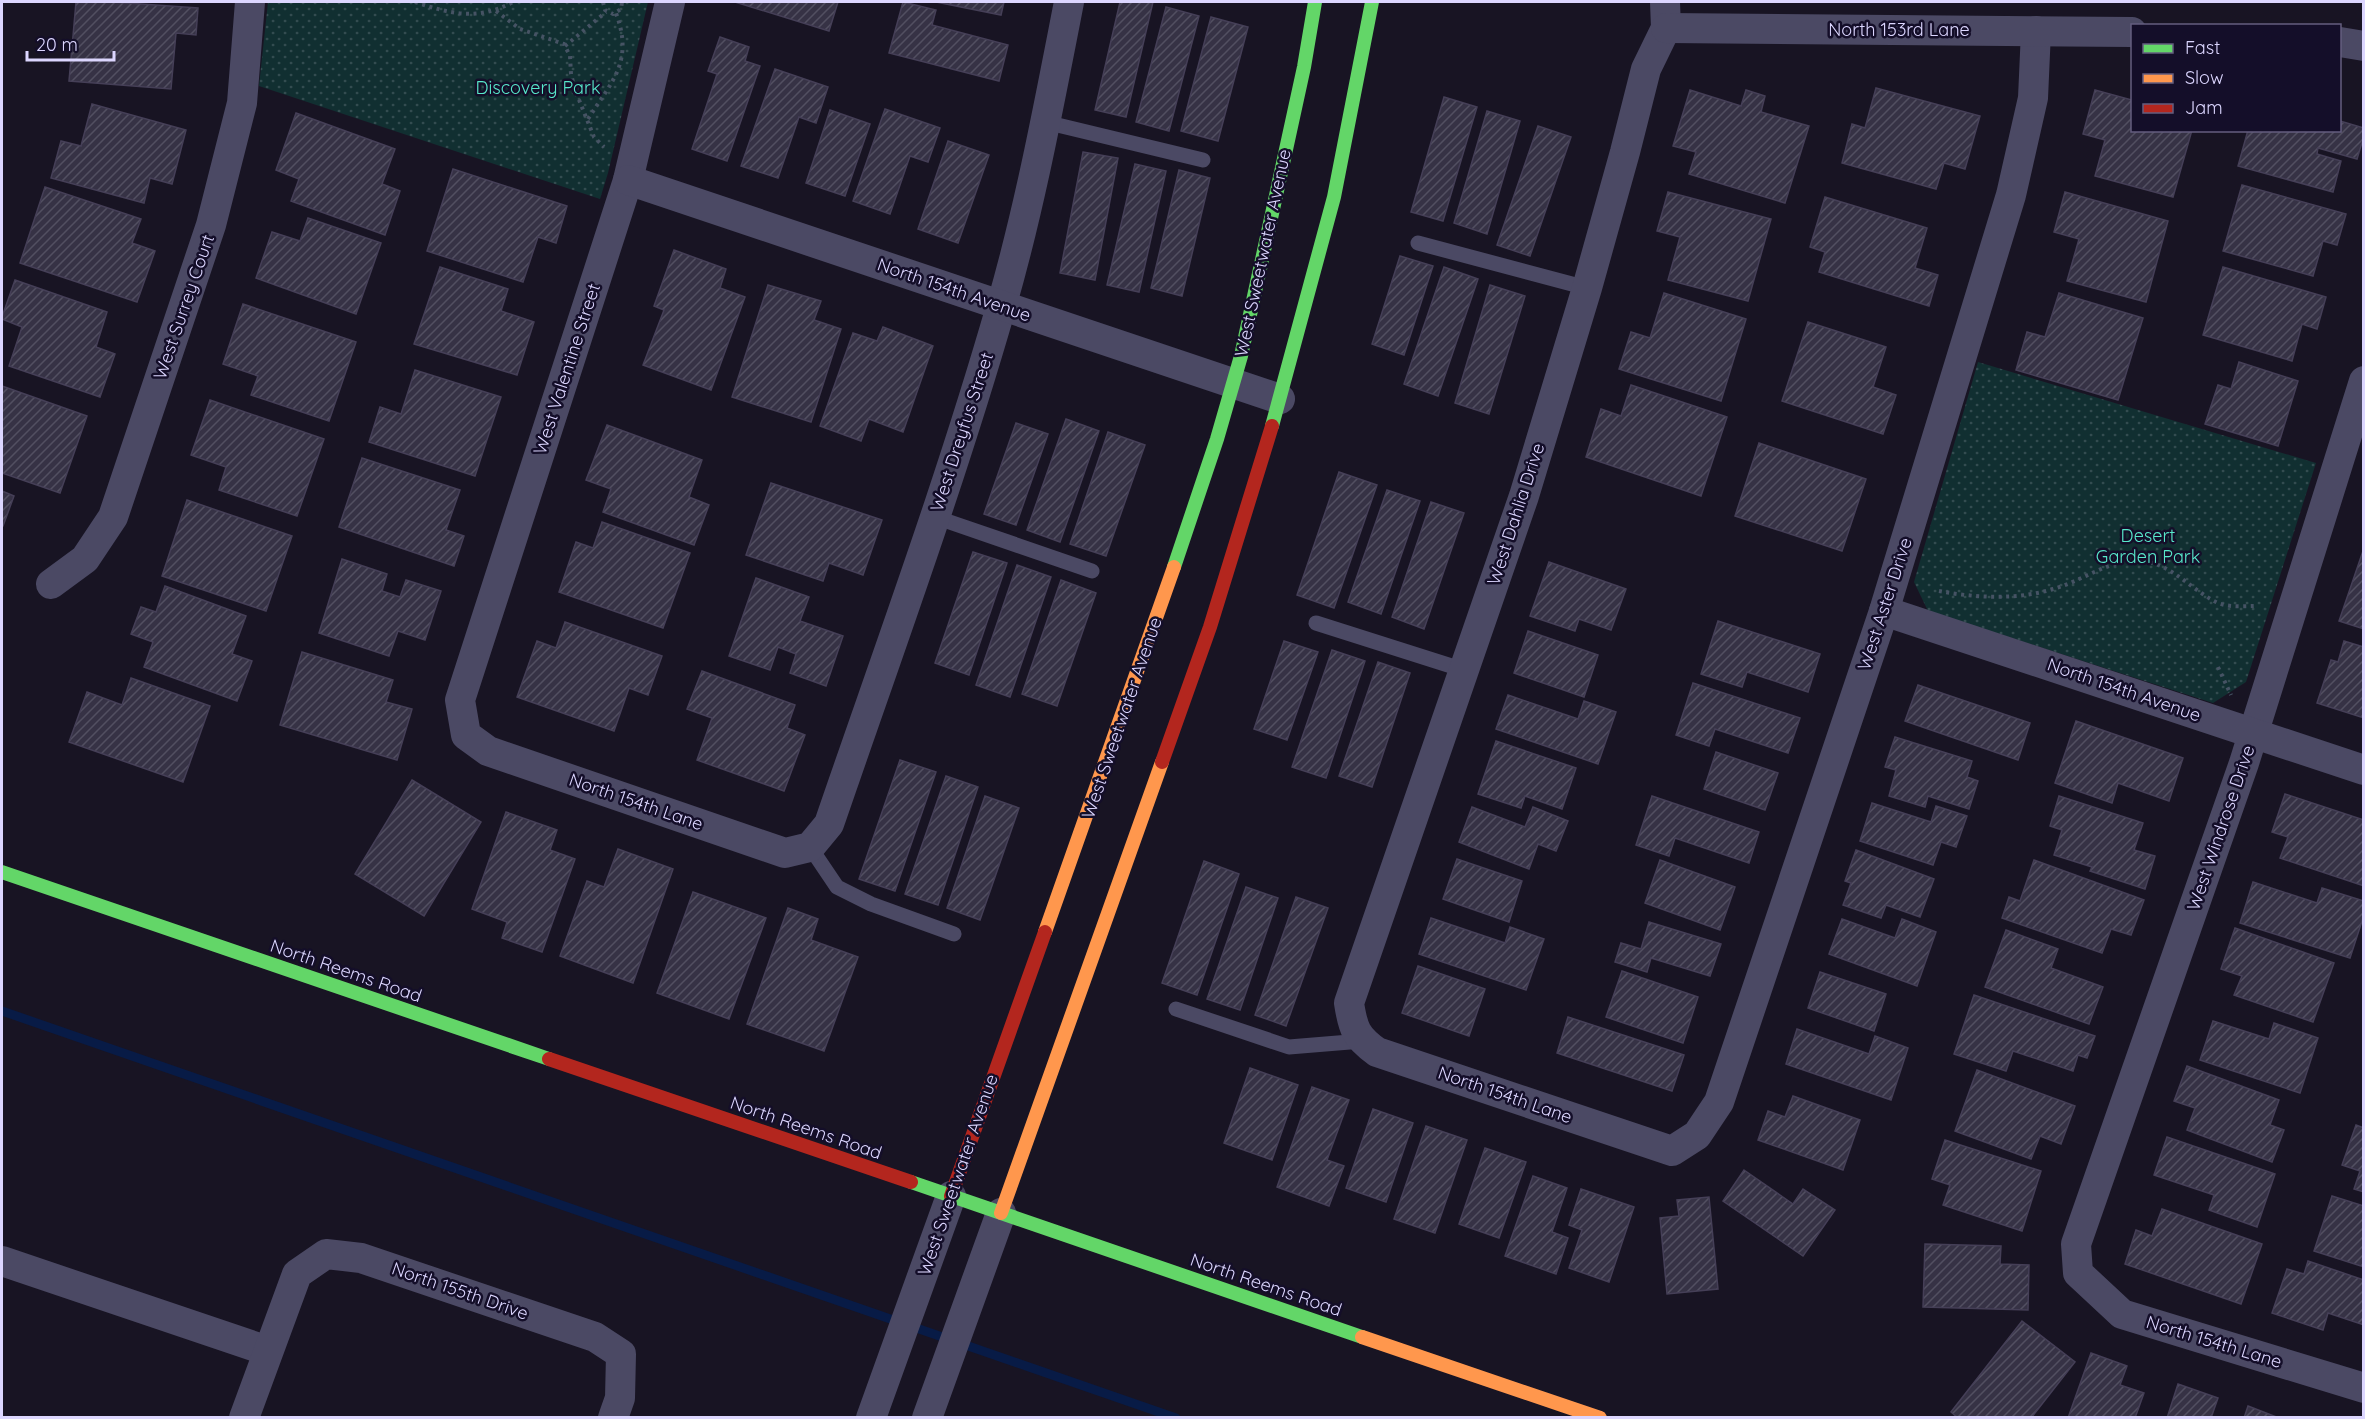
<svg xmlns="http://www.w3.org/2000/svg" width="2365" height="1419" font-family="Quicksand,sans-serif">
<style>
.park{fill:url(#park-dots)}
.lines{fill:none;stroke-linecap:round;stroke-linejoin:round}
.stream{stroke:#081b46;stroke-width:9}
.building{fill:url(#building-hatch);stroke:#453f57;stroke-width:1.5}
.path{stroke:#465364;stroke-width:4;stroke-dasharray:3 4.5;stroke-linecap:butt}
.lane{stroke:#4b4964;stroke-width:15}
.street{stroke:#4b4964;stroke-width:30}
.fast{stroke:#63d668;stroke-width:14}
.slow{stroke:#ff974d;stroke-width:14}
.jam{stroke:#b3261e;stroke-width:14}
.labels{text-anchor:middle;stroke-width:5;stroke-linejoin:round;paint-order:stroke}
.street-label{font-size:18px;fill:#dcd6ff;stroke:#140e29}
.park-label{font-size:18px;fill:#58e9cb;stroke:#140e29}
</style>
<defs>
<pattern id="park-dots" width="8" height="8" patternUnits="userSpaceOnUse" patternTransform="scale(1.5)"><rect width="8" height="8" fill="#112f31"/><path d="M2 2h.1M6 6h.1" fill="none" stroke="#334c50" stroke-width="1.8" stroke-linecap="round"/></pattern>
<pattern id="building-hatch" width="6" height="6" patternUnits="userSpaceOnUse" patternTransform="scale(1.5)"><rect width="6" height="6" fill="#363245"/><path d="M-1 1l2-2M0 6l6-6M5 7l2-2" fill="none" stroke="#524f61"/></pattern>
</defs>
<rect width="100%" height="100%" fill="#181423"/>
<g class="park">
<polygon points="268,2 648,2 608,173 600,199 259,86"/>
<polygon points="1978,362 2316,463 2246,682 2213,703 1928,611 1914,582"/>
</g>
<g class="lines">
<polyline class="stream" points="2,1011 1176,1418"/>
</g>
<g class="building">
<polygon points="76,2 113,2 198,8 196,35 176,33 171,89 69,81"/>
<polygon points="735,2 838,2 829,31"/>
<polygon points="903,2 936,10 932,25 1008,45 999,81 889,53"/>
<polygon points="936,2 1004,2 1001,15"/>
<polygon points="1120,2 1153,2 1126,117 1095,110"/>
<polygon points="1166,7 1199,16 1169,131 1136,122"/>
<polygon points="1211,17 1248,27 1218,141 1181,131"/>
<polygon points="720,37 749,47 745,61 760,66 727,161 692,149 717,74 708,71"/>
<polygon points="775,69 828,87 816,123 799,117 778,178 741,166"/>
<polygon points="1876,88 1980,116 1965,169 1944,163 1936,189 1842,163 1852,124 1865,128"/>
<polygon points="1690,90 1741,106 1746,90 1765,96 1761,112 1809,126 1785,203 1689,174 1696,152 1673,146"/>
<polygon points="2095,90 2132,100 2132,130 2192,130 2173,197 2095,176 2105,140 2083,134"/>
<polygon points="1444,97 1477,107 1443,221 1411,212"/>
<polygon points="92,104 186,130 172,184 150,178 144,203 51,178 61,141 81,146"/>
<polygon points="885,109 940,128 928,162 910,156 890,214 853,201"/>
<polygon points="830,110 870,124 845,196 806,183"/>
<polygon points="1487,111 1520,121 1487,234 1454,223"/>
<polygon points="296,113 395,149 382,184 400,191 385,235 291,201 299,179 276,170"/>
<polygon points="2340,121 2364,128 2364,136 2357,159 2318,148 2317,154 2341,161 2333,192 2238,166 2248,130 2340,130"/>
<polygon points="1538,126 1571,137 1530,256 1497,245"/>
<polygon points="948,141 989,155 958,243 918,229"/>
<polygon points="1083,152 1118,158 1095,280 1060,273"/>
<polygon points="1135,164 1166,171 1139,292 1107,285"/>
<polygon points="453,169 567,206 556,243 538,237 523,282 427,251"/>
<polygon points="1179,170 1210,178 1182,296 1151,288"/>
<polygon points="2242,185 2346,214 2337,245 2323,241 2313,276 2223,251"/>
<polygon points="45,187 141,219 132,243 155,251 137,302 20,263"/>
<polygon points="1668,192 1771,219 1748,301 1668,280 1680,237 1657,231"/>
<polygon points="2065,192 2168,221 2146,302 2067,281 2079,239 2054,232"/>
<polygon points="1825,197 1927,228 1915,268 1938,275 1929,306 1819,272 1825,252 1810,247"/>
<polygon points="308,218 381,243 356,314 256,278 272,232 300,241"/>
<polygon points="674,250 726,269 720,288 745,297 711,390 643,365 664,310 654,306"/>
<polygon points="1400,256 1433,266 1404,355 1372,344"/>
<polygon points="440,267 508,289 501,311 534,322 517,375 414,344"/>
<polygon points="1444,267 1478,279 1438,396 1404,384"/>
<polygon points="2223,267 2326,297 2317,329 2302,324 2292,361 2203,335"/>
<polygon points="15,280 107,312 96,347 115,354 100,397 9,366 22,327 2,319 2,317"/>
<polygon points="768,285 821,301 814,320 841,329 811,422 732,397"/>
<polygon points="1490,285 1525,296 1489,414 1455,403"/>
<polygon points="1664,293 1746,319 1721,401 1619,369 1631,332 1650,338"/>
<polygon points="2059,293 2143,318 2118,400 2016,370 2027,332 2045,337"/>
<polygon points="243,304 356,342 329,421 251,395 258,376 223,364"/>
<polygon points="1808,322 1886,347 1873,387 1896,395 1883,434 1782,401"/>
<polygon points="883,327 933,346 903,432 869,419 861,441 820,426 853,333 877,341"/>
<polygon points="2239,362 2298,381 2278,446 2205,424 2218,385 2231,389"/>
<polygon points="415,370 501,397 475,476 369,442 380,407 401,414"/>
<polygon points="1631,385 1727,417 1701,496 1586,457 1601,409 1621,416"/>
<polygon points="2,386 87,416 60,493 2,473"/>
<polygon points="210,400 324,439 297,516 219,490 226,467 191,455"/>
<polygon points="1066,419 1099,431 1060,542 1027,530"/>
<polygon points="1016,423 1048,434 1016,525 984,514"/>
<polygon points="607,425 702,460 689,497 709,505 694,545 603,512 611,489 586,480"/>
<polygon points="1108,432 1145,445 1106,556 1070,544"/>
<polygon points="1759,443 1866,479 1842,551 1735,516"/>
<polygon points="362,458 460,490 446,530 464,536 454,566 339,527"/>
<polygon points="1339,472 1377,485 1334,608 1297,595"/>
<polygon points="771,483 882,520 863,575 829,563 823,581 746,555"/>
<polygon points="1387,490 1420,501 1381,614 1348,602"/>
<polygon points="2,491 14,496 3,526 2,526"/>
<polygon points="187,500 292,536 266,611 162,576"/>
<polygon points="1431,502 1464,513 1424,629 1392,617"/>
<polygon points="602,522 690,553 663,628 559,592 576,542 593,548"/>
<polygon points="2363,551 2364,552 2364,629 2339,621"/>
<polygon points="973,552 1007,563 969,675 935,663"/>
<polygon points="342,559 387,574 382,591 400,597 406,580 441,591 425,640 398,631 389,656 319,633"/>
<polygon points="1549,562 1626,589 1611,630 1579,619 1575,631 1530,616"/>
<polygon points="1017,565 1051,577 1010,697 976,685"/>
<polygon points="756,578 809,597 800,621 843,636 826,686 790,673 796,654 778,647 770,670 729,656"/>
<polygon points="1061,580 1096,593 1057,706 1022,694"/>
<polygon points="165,586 246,616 232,654 252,661 237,701 144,667 153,642 131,634 141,607 156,612"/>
<polygon points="1718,621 1820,654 1808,692 1747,672 1742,687 1701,674"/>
<polygon points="565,622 662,656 648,695 629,688 614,731 517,697 537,641 556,648"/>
<polygon points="1528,631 1598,655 1584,697 1514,673"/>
<polygon points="1284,641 1318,652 1287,740 1254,729"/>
<polygon points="2344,641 2364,647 2364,718 2317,703 2331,660 2338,662"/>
<polygon points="1332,650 1365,661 1326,778 1292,767"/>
<polygon points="302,652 393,680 386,702 412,709 397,760 280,725"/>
<polygon points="1378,662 1410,673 1372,787 1339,776"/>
<polygon points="702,671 795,705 787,728 805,735 784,791 697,760 712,718 687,709"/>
<polygon points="131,678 210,706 183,782 69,742 87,692 122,705"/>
<polygon points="1693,683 1800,718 1788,753 1715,729 1709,746 1676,735"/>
<polygon points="1918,685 2030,723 2018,760 1905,721"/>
<polygon points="1508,695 1578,719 1584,701 1616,712 1598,764 1496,729"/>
<polygon points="2076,721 2183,758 2169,801 2118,783 2112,803 2055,783"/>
<polygon points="1895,737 1972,761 1967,777 1978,781 1969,809 1928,796 1925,807 1889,796 1896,770 1885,767"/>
<polygon points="1496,741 1576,768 1562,809 1525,796 1521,808 1478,794"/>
<polygon points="1716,752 1778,773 1765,810 1704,789"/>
<polygon points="900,760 936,772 895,891 859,879"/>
<polygon points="946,776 978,787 938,905 905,894"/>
<polygon points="412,780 481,822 424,916 355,874"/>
<polygon points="2285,794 2364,820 2364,886 2280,858 2288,837 2272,832"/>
<polygon points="985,796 1019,808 980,920 947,908"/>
<polygon points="1652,796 1759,832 1749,863 1675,838 1669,856 1636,845"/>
<polygon points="2059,796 2143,823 2134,850 2155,856 2145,889 2090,871 2092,867 2054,855 2062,830 2050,826"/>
<polygon points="1872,803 1931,822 1936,806 1967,816 1956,847 1941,842 1933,865 1860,841"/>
<polygon points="1472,807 1525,827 1533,807 1568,821 1556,851 1538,844 1529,869 1459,842"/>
<polygon points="506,812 557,830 550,850 575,859 542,952 502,938 507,922 472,909"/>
<polygon points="618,849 673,869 633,983 560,956 587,881 604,887"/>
<polygon points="1856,850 1934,879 1920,917 1886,905 1881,918 1843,905 1851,883 1845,881"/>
<polygon points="1457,859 1522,881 1509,922 1443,899"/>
<polygon points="1660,860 1735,887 1720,930 1645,903"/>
<polygon points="2034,860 2144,900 2131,935 2111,929 2102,953 2002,918 2009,897 2020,901"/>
<polygon points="1204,861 1239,874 1197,995 1162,983"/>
<polygon points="2253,882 2317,903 2322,888 2364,901 2364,915 2350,958 2240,923"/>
<polygon points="1246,887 1278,898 1240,1010 1207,999"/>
<polygon points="693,892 766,918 729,1019 657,993"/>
<polygon points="1296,897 1328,908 1286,1026 1255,1015"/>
<polygon points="788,908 818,919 811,940 858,957 824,1051 747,1024"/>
<polygon points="1431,918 1505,943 1510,927 1544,939 1526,990 1419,954"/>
<polygon points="1842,919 1895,938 1902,919 1936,932 1917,986 1829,954"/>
<polygon points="1649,922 1721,944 1710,976 1651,958 1647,972 1615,962 1621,943 1641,949"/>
<polygon points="2235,928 2334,963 2313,1022 2234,995 2242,976 2221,969"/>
<polygon points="2006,930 2058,949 2051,968 2103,987 2089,1024 1985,987"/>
<polygon points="1418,966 1485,989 1469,1036 1402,1013"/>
<polygon points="1622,971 1698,997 1683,1043 1606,1017"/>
<polygon points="1820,972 1886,994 1874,1031 1808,1008"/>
<polygon points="1974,995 2095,1036 2087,1058 2078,1055 2073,1071 2013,1051 2006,1071 1954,1054"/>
<polygon points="1568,1017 1684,1055 1672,1091 1557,1053"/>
<polygon points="2213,1021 2269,1039 2274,1023 2318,1038 2300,1093 2200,1060"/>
<polygon points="1797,1029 1869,1054 1875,1036 1908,1048 1891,1100 1786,1064"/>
<polygon points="2187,1066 2279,1100 2270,1125 2284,1130 2272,1162 2187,1130 2195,1108 2174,1101"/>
<polygon points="1250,1068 1298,1085 1272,1160 1224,1143"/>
<polygon points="1977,1070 2075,1106 2061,1144 2040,1136 2031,1159 1955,1131"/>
<polygon points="1312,1087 1349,1100 1327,1160 1344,1166 1329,1206 1277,1187"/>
<polygon points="1793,1096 1860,1120 1843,1170 1758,1140 1768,1111 1785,1117"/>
<polygon points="1373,1109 1413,1123 1386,1202 1346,1188"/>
<polygon points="2356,1125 2364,1128 2364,1192 2354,1189 2360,1171 2342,1165"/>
<polygon points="1426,1126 1467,1140 1435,1233 1394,1219"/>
<polygon points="2167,1137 2275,1174 2257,1227 2209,1210 2214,1195 2154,1175"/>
<polygon points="1945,1140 2041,1171 2022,1231 1943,1205 1950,1185 1932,1179"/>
<polygon points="1485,1148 1526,1162 1499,1238 1459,1224"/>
<polygon points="1744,1170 1793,1204 1803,1189 1835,1210 1803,1256 1723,1201"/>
<polygon points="1533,1176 1567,1188 1552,1232 1568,1238 1556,1274 1505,1256"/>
<polygon points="1581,1189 1634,1207 1609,1282 1569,1268 1582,1230 1569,1225"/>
<polygon points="2332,1196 2364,1206 2364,1267 2314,1251"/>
<polygon points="1709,1197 1718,1289 1667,1294 1660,1218 1679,1216 1677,1200"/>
<polygon points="2162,1209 2262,1244 2241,1304 2125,1264 2136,1230 2152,1236"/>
<polygon points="1925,1244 2001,1246 2000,1264 2029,1265 2028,1310 1923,1307"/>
<polygon points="2308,1261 2364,1280 2364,1325 2328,1313 2323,1330 2272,1313 2287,1269 2304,1274"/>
<polygon points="2022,1321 2075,1362 2031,1418 1958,1418 1951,1412"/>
<polygon points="2091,1353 2127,1366 2120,1385 2144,1393 2135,1418 2068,1418"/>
<polygon points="2178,1384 2218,1398 2211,1418 2167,1418"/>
<polygon points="2248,1406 2279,1418 2244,1418"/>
</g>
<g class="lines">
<g class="path">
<path d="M415 2C451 14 478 21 513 2"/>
<polyline points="603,2 605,10 613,14 621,9 622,2"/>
<polyline points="496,11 520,29 564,44 570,56 571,74 575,90 594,137 604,147"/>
<polyline points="565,46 606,12"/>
<path d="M588 119C612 81 634 62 616 13"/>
<path d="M1939 591C1975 598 2018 600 2053 589 2083 581 2112 557 2144 561 2172 565 2192 590 2216 602 2228 608 2244 606 2257 606"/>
<polyline points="2218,667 2231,695"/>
</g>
<g class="lane">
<polyline points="1045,122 1203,160"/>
<polyline points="1418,243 1587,288"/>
<polyline points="935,517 1092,571"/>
<polyline points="1316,623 1464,670"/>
<polyline points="810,847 837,887 871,904 954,934"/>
<polyline points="1176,1009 1289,1047 1362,1041"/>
</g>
<g class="street">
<path d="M670 2 628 180 460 700 466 735 488 751 785 853 810 847 829 824C888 652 951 481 1001 307 1030 207 1049 104 1069 2"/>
<path d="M1665 2 1666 28 1646 69 1625 152 1587 288 1524 496 1349 1003C1353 1029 1356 1037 1377 1052L1672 1151 1697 1135 1719 1102 1884 611 2011 195 2033 98 2036 31"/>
<polyline points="1666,28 2132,32"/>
<polyline points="2340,42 2364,46"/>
<polyline points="628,180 1280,399"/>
<polyline points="2364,381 2244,763 2076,1244 2078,1273 2122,1314 2364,1388"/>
<polyline points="51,584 85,559 113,517 211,225 242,103 250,2"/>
<polyline points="1884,611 2364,770"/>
<polyline points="2,1261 268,1351"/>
<polyline points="244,1418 297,1274 326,1254 361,1258 595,1337 621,1354 620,1398 613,1418"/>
<polyline points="871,1418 951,1196"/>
<polyline points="927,1418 1001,1213"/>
</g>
<g class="fast">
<polyline points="1272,426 1334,197 1372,2"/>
<polyline points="1174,567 1217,439 1241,356 1304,67 1315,2"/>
<polyline points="2,872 549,1059"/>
<polyline points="911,1182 1362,1337"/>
</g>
<g class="slow">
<polyline points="1045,932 1174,567"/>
<polyline points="1001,1213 1162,762"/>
<polyline points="1362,1337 1600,1418"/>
</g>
<g class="jam">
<polyline points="1162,762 1210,627 1272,426"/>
<polyline points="549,1059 911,1182"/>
<polyline points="951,1196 1045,932"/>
</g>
</g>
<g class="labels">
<g class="street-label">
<text x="1899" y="36">North 153rd Lane</text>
<text transform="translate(1263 253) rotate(-78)" y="6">West Sweetwater Avenue</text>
<text transform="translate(954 290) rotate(19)" y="6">North 154th Avenue</text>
<text transform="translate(184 307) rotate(-71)" y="6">West Surrey Court</text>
<text transform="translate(567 369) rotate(-72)" y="6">West Valentine Street</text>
<text transform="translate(962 432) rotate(-72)" y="6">West Dreyfus Street</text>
<text transform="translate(1516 514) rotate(-72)" y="6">West Dahlia Drive</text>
<text transform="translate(1885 604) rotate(-72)" y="6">West Aster Drive</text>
<text transform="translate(2124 690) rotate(19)" y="6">North 154th Avenue</text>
<text transform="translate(1122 718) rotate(-71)" y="6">West Sweetwater Avenue</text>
<text transform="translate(636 802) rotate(19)" y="6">North 154th Lane</text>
<text transform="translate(2221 828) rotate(-71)" y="6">West Windrose Drive</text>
<text transform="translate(346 971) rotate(19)" y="6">North Reems Road</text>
<text transform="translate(1505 1095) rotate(19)" y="6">North 154th Lane</text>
<text transform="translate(806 1128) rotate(19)" y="6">North Reems Road</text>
<text transform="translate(958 1175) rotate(-71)" y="6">West Sweetwater Avenue</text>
<text transform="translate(1266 1285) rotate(19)" y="6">North Reems Road</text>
<text transform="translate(460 1291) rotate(19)" y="6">North 155th Drive</text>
<text transform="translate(2214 1342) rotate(17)" y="6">North 154th Lane</text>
</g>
<g class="park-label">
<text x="538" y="94">Discovery Park</text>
<text x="2148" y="542">Desert<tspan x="2148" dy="21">Garden Park</tspan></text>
</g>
</g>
<rect width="2365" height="1419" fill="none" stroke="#dcd6ff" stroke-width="6"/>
<rect x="2131" y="24" width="210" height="108" fill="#140e29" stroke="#645e7f" stroke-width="1.5"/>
<rect x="2143" y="44" width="30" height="9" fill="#63d668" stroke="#645e7f" stroke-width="1.5"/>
<text x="2185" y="54" font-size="18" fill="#dcd6ff">Fast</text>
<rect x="2143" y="74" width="30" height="9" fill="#ff974d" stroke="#645e7f" stroke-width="1.5"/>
<text x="2185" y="84" font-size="18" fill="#dcd6ff">Slow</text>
<rect x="2143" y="104" width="30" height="9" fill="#b3261e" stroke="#645e7f" stroke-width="1.5"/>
<text x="2185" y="114" font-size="18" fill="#dcd6ff">Jam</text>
<path d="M27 51v9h87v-9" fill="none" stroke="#dcd6ff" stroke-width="3"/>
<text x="36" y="51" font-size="18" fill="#dcd6ff" stroke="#140e29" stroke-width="4.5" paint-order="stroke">20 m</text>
</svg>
